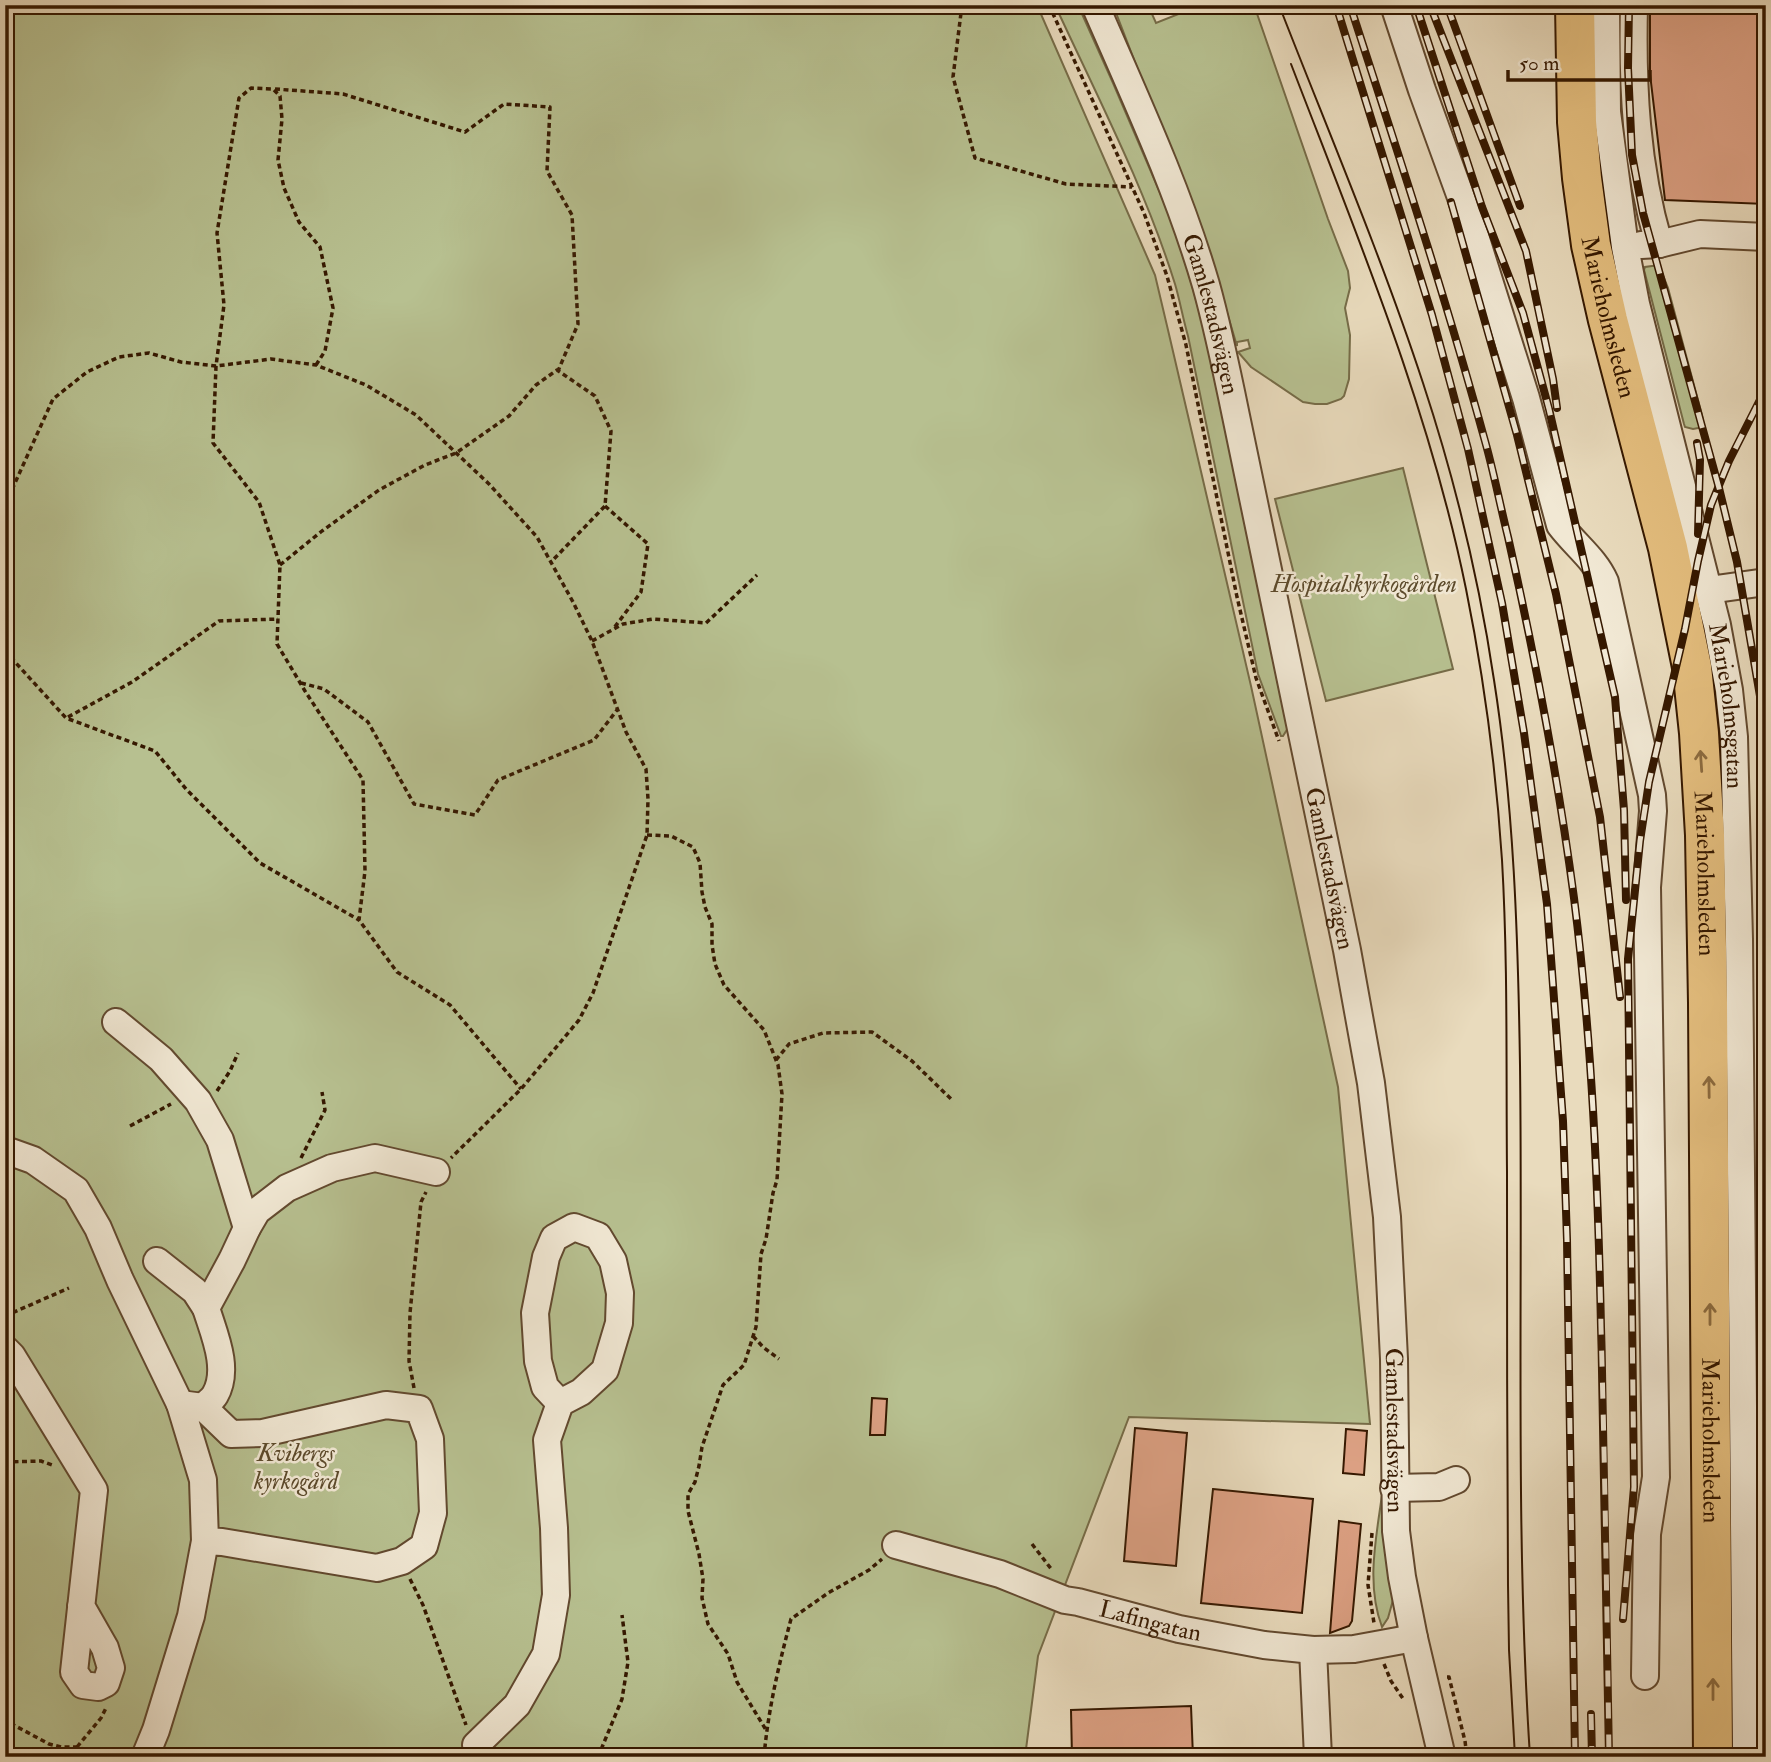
<svg xmlns="http://www.w3.org/2000/svg" width="1771" height="1762" font-family="'IM FELL Double Pica',serif">
<style>
.green{fill:#b7c090;stroke:#766c48;stroke-width:2}
.building{fill:#dda184;stroke:#351800;stroke-width:2}
.lines{fill:none;stroke-linecap:round;stroke-linejoin:round}
.minor-casing{stroke:#62492f;stroke-width:30}
.highway-casing{stroke:#351800;stroke-width:42}
.path{stroke:#351800;stroke-width:3.5;stroke-dasharray:5 3.5;stroke-linecap:butt}
.minor{stroke:#f1e8d4;stroke-width:26}
.highway{stroke:#e4be7e;stroke-width:38}
.tram{stroke:#351800;stroke-width:2}
.rail-casing{stroke:#351800;stroke-width:8}
.rail{stroke:#f1e8d4;stroke-width:5;stroke-dasharray:16;stroke-linecap:butt}
.oneway{stroke:#8c6b3f}
.labels{text-anchor:middle;stroke-width:5;stroke-linejoin:round;paint-order:stroke}
.street-label{font-size:24px;fill:#351800;stroke:#f1e8d4}
.park-label{font-size:24px;font-style:italic;fill:#5c4a2b;stroke:#f1e8d4}
</style>
<rect width="100%" height="100%" fill="#e9dbbd"/>
<filter id="stains"><feTurbulence type="fractalNoise" baseFrequency=".00286" numOctaves="4"/><feColorMatrix values="0 0 0 0 .2 0 0 0 0 .09 0 0 0 0 .02 0 0 0 .5 -.17"/></filter>
<radialGradient id="worn" r=".72"><stop offset=".6" stop-color="#630" stop-opacity="0"/><stop offset="1" stop-color="#630" stop-opacity=".3"/></radialGradient>
<g class="green">
<polygon points="5,5 1037,5 1155,275 1168,330 1251,686 1338,1087 1370,1424 1129,1417 1038,1656 1025,1757 5,1757"/>
<path d="M1055 5H1078L1113 83 1170 216 1189 275 1210 350 1223 409 1278 684 1288 728 1283 736H1281L1258 674 1188 336C1183 319 1180 301 1175 284 1145 188 1097 96 1055 5Z"/>
<polygon points="1113,5 1148,5 1156,23 1201,5 1254,5 1328,219 1348,271 1350,288 1345,308 1350,335 1349,379 1344,396 1341,399 1327,404 1315,404 1303,402 1251,367 1238,352 1250,348 1248,340 1237,342 1237,346 1212,262"/>
<polygon points="1659,265 1668,288 1702,415 1704,427 1693,429 1685,427 1684,424 1644,270 1645,267"/>
<polygon points="1403,468 1453,669 1326,701 1275,499"/>
<path d="M1382 1495 1387 1565 1393 1600 1388 1618 1382 1627C1366 1584 1376 1539 1382 1495Z"/>
</g>
<g class="building">
<polygon points="1650,5 1766,5 1766,204 1665,200 1650,74"/>
<polygon points="872,1398 887,1399 885,1435 870,1435"/>
<polygon points="1135,1428 1187,1433 1176,1566 1124,1561"/>
<polygon points="1346,1429 1367,1431 1364,1475 1343,1473"/>
<polygon points="1213,1489 1313,1499 1302,1613 1201,1603"/>
<polygon points="1339,1521 1361,1524 1352,1621 1349,1626 1330,1633"/>
<polygon points="1191,1706 1193,1757 1072,1757 1071,1710"/>
</g>
<g class="lines">
<defs>
<g id="minor">
<path id="s1" d="M1095 5C1135 97 1178 189 1206 285 1218 328 1227 372 1236 416L1347 950 1371 1083 1387 1217 1394 1359 1396 1531 1402 1577 1414 1638 1442 1757"/>
<path d="M1394 5 1422 90 1475 236 1526 398 1560 525C1575 545 1595 559 1605 582L1652 795 1653 811 1647 887 1656 1477 1647 1534 1645 1676"/>
<path id="s2" d="M1606 5 1607 112 1625 247 1636 304 1717 625 1729 690 1734 737 1739 939 1746 1757"/>
<path d="M1634 5C1632 87 1636 165 1659 244"/>
<polyline points="1641,245 1659,244 1700,234 1766,237"/>
<polyline points="1709,590 1766,582"/>
<polyline points="116,1022 161,1059 198,1101 220,1140 247,1228"/>
<polyline points="5,1150 33,1160 76,1190 98,1228 120,1280 180,1404"/>
<polyline points="157,1261 195,1291 206,1308"/>
<polyline points="5,1349 12,1356 94,1490 74,1672 83,1685 98,1687 106,1683 111,1668 105,1648 81,1606"/>
<path d="M203 1407C207 1403 212 1400 215 1395 230 1369 214 1334 206 1308L232 1260 247 1228 257 1211 287 1188 332 1168 375 1158 436 1172"/>
<polyline points="1394,1488 1439,1487 1456,1480"/>
<path id="s3" d="M896 1545 1000 1574 1065 1600 1078 1602 1179 1629 1264 1645 1313 1650 1354 1649 1414 1638"/>
<polyline points="1313,1650 1318,1757"/>
<polyline points="476,1745 517,1705 546,1654 556,1595 554,1528 547,1440 560,1403 581,1392 605,1370 619,1323 620,1293 613,1261 598,1236 574,1227 554,1238 546,1257 535,1313 538,1361 545,1387 560,1403"/>
<polyline points="145,1757 156,1730 191,1616 205,1541 203,1480 180,1404 203,1407 231,1434 263,1433 386,1405 419,1409 430,1439 433,1513 424,1546 402,1561 377,1568 222,1542 205,1541"/>
</g>
<g id="highway">
<path id="s4" d="M1575 5 1577 122 1582 178 1591 245 1608 320 1668 548 1692 667 1699 733 1705 835 1708 1003 1713 1757"/>
</g>
</defs>
<use href="#minor" class="minor-casing"/>
<use href="#highway" class="highway-casing"/>
<g class="path">
<polyline points="962,5 953,77 975,158 1066,184 1132,187"/>
<polyline points="1049,5 1144,213 1167,276 1186,345 1237,597 1256,678 1279,741"/>
<polyline points="275,89 343,94 465,132 504,104 550,107 547,171 572,215 578,324 558,371"/>
<polyline points="316,365 325,351 333,308 320,247 299,222 284,188 278,160 282,119 280,96 273,89 251,88 239,98 217,233 224,305 216,366 213,443 259,502 280,565 277,644 305,691 363,780 365,871 359,920 397,972 450,1005 521,1089"/>
<polyline points="5,505 53,399 87,372 119,357 149,353 181,362 216,366 271,359 316,365 366,385 416,415 489,484 537,537 573,602 592,641 626,732 646,769 648,799 647,835 593,993 579,1020 521,1089 451,1158"/>
<polyline points="605,506 648,544 641,592 614,628"/>
<polyline points="280,565 322,531 379,490 425,465 456,453 509,416 536,385 557,370 595,396 611,431 605,506 551,562"/>
<polyline points="592,641 623,624 653,619 706,623 757,575"/>
<polyline points="5,651 66,718 155,751 186,789 260,863 359,920"/>
<polyline points="301,683 324,689 368,722 414,804 475,815 498,780 594,740 617,710"/>
<polyline points="68,717 132,682 219,621 278,619"/>
<polyline points="647,835 671,836 693,847 700,863 702,892 705,907 712,924 712,945 715,964 724,985 764,1030 778,1065 782,1094 777,1180 773,1193 766,1239 761,1254 756,1327 744,1365 723,1385 702,1447 699,1466 695,1482 688,1494 688,1511 699,1554 703,1579 702,1598 708,1624 728,1654 737,1682 766,1730"/>
<polyline points="776,1060 789,1044 823,1033 872,1032 912,1061 951,1099"/>
<polyline points="217,1091 230,1071 238,1053"/>
<polyline points="130,1126 171,1104"/>
<polyline points="301,1158 325,1110 322,1092"/>
<polyline points="5,1316 69,1288"/>
<polyline points="753,1336 763,1347 779,1359"/>
<polyline points="414,1388 409,1361 410,1313 421,1202 426,1192"/>
<polyline points="5,1462 41,1461 52,1465"/>
<polyline points="1372,1533 1368,1585 1374,1623"/>
<polyline points="1032,1544 1052,1570"/>
<polyline points="410,1579 423,1605 466,1725"/>
<polyline points="1384,1664 1391,1681 1404,1700"/>
<polyline points="1447,1677 1449,1677 1465,1741 1467,1757"/>
<polyline points="5,1717 10,1723 49,1744 61,1747 77,1747 108,1757"/>
<polyline points="77,1747 101,1718 107,1706"/>
<polyline points="598,1757 622,1699 628,1662 622,1615"/>
<path d="M764 1757C768 1710 779 1664 791 1619L828 1593 869 1570 882 1559"/>
</g>
<use href="#minor" class="minor"/>
<use href="#highway" class="highway"/>
<g class="tram">
<path d="M1279 5C1328 131 1381 255 1423 383 1455 480 1479 579 1494 680 1514 807 1518 936 1520 1065 1523 1296 1515 1526 1530 1757"/>
<path d="M1291 64C1357 236 1429 407 1466 589 1484 678 1496 769 1502 860 1508 963 1506 1068 1507 1172 1507 1310 1507 1447 1508 1585L1509 1650 1515 1757"/>
</g>
<defs>
<g id="rail">
<polyline points="1336,5 1432,315 1468,449 1502,603 1524,733 1547,904 1563,1121 1567,1240 1575,1757"/>
<path d="M1350 5C1397 150 1445 295 1485 441 1494 473 1500 505 1508 537 1535 657 1558 777 1574 898 1592 1040 1598 1184 1601 1327 1605 1470 1607 1613 1609 1757"/>
<polyline points="1416,5 1482,207 1523,313 1549,409 1615,697 1624,810 1626,900"/>
<polyline points="1430,5 1526,251 1553,379 1557,408"/>
<polyline points="1447,5 1520,206"/>
<polyline points="1629,5 1628,68 1632,155 1643,213 1719,488 1737,562 1766,731"/>
<polyline points="1451,202 1517,435 1556,594 1600,817 1620,997"/>
<polyline points="1697,443 1700,460 1698,534"/>
<polyline points="1623,1619 1634,1487 1628,959 1640,841 1649,782 1685,629 1698,561 1711,505 1729,461 1766,388"/>
<polyline points="1591,1714 1592,1757"/>
</g>
</defs>
<use href="#rail" class="rail-casing"/>
<use href="#rail" class="rail"/>
</g>
<defs><path id="oneway-shaft" d="M-6 0H5M1.5-3L5.5 0L1.5 3" fill="none" stroke-width="1.6" stroke-linecap="round" stroke-linejoin="round" transform="scale(1.75)"/></defs>
<g class="oneway">
<use href="#oneway-shaft" transform="translate(1701 761) rotate(-94)"/>
<use href="#oneway-shaft" transform="translate(1709 1087) rotate(-91)"/>
<use href="#oneway-shaft" transform="translate(1710 1314) rotate(-90)"/>
<use href="#oneway-shaft" transform="translate(1713 1689) rotate(-90)"/>
</g>
<g class="labels">
<g class="street-label">
<text dy="8" stroke="none"><textPath href="#s1" startOffset="331">Gamlestadsvägen</textPath></text>
<text dy="8" stroke="none"><textPath href="#s4" startOffset="315">Marieholmsleden</textPath></text>
<text dy="8" stroke="none"><textPath href="#s2" startOffset="714">Marieholmsgatan</textPath></text>
<text dy="8" stroke="none"><textPath href="#s1" startOffset="898">Gamlestadsvägen</textPath></text>
<text dy="8" stroke="none"><textPath href="#s4" startOffset="882">Marieholmsleden</textPath></text>
<text dy="8" stroke="none"><textPath href="#s1" startOffset="1465">Gamlestadsvägen</textPath></text>
<text dy="8" stroke="none"><textPath href="#s4" startOffset="1449">Marieholmsleden</textPath></text>
<text dy="8" stroke="none"><textPath href="#s3" startOffset="266">Lafingatan</textPath></text>
</g>
<g class="park-label">
<text x="1364" y="592">Hospitalskyrkogården</text>
<text x="296" y="1461">Kvibergs<tspan x="296" dy="28">kyrkogård</tspan></text>
</g>
</g>
<rect width="1771" height="1762" fill="none" stroke="#e9dbbd" stroke-width="28"/>
<rect x="7" y="7" width="1757" height="1748" fill="none" stroke="#351800" stroke-width="3.5"/>
<rect x="14" y="14" width="1743" height="1734" fill="none" stroke="#351800" stroke-width="2"/>
<path d="M1508 70v10h142v-10" fill="none" stroke="#351800" stroke-width="3.5"/>
<text x="1519" y="70" font-size="21" fill="#351800" stroke="#f1e8d4" stroke-width="5" paint-order="stroke">50 m</text>
<rect width="100%" height="100%" filter="url(#stains)"/>
<rect width="100%" height="100%" fill="url(#worn)"/>
</svg>
